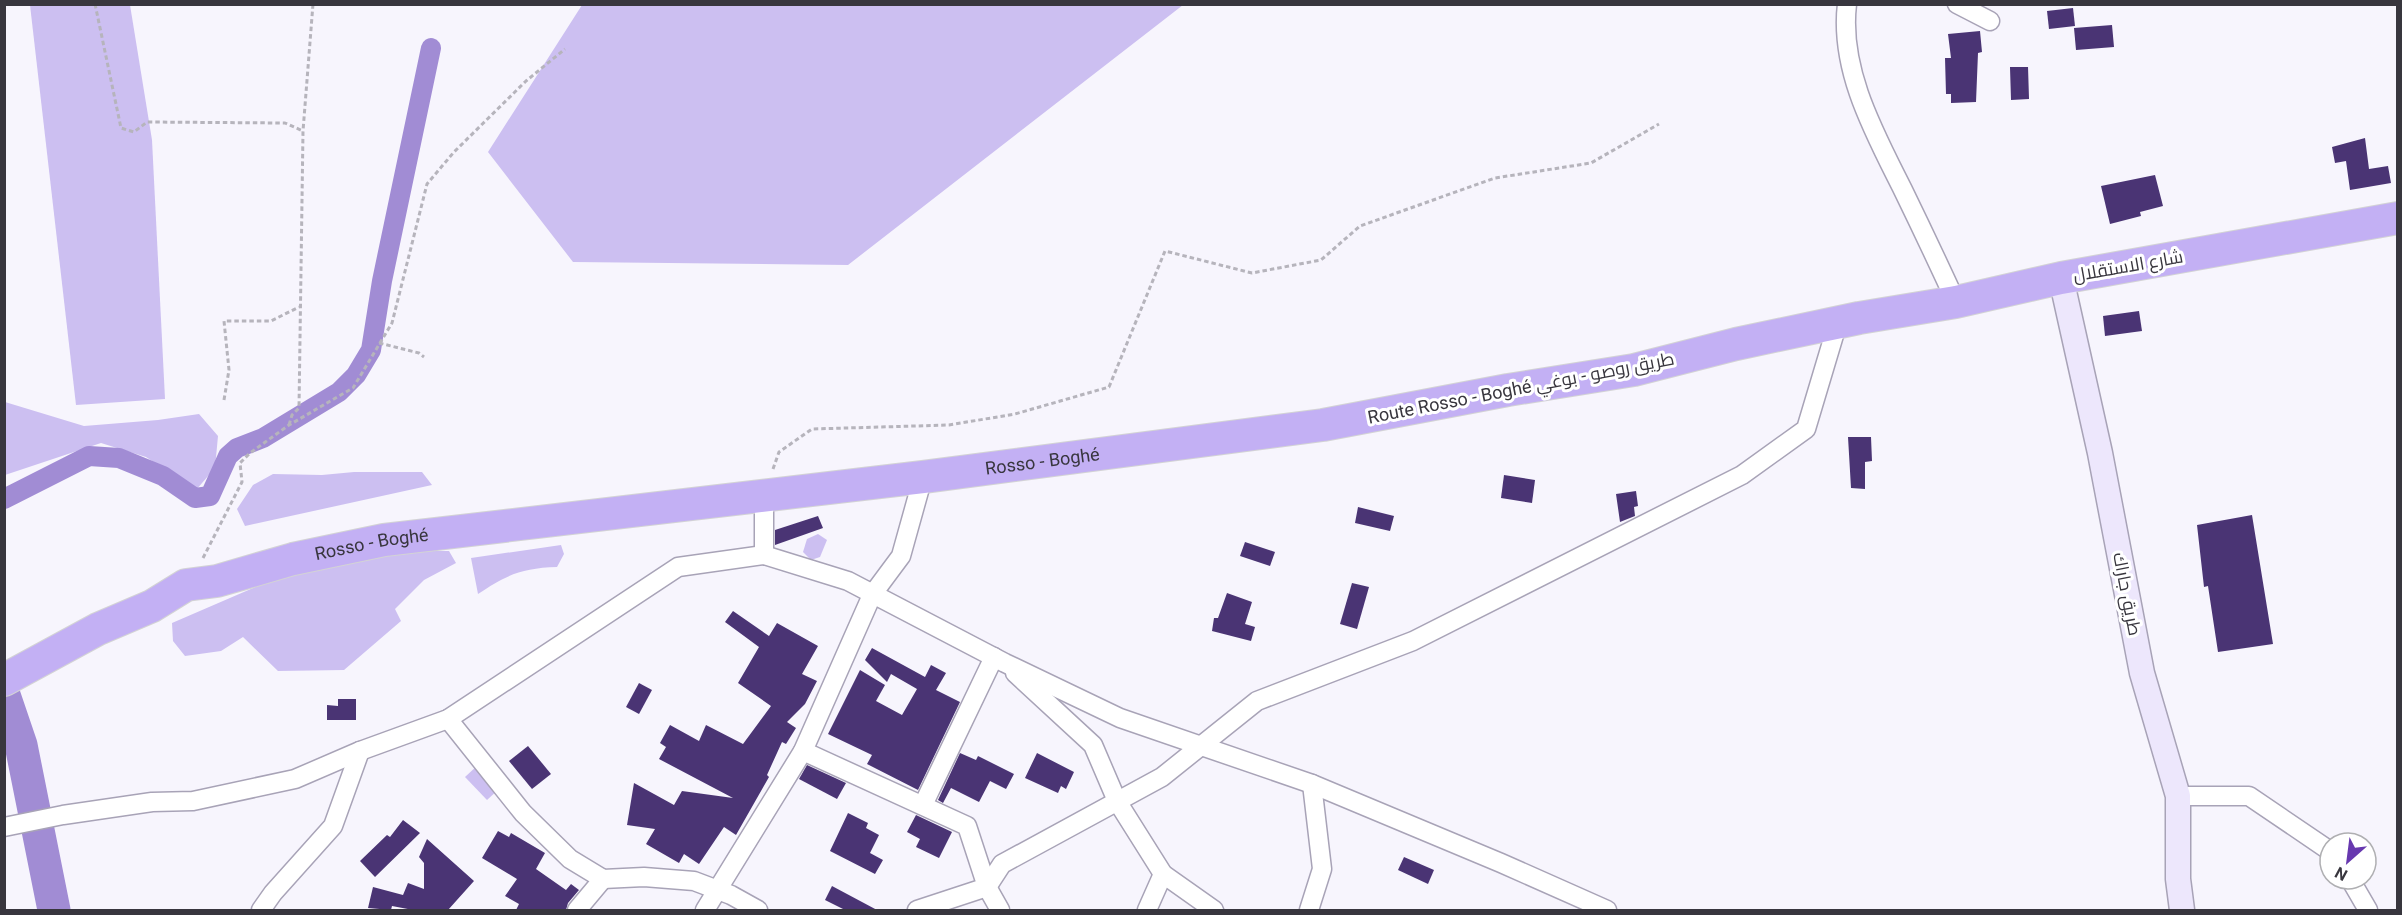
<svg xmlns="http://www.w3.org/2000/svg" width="2402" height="915" font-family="Roboto,Cairo,sans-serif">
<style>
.green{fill:#ccbff1}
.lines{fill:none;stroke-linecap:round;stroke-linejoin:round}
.canal{stroke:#a18cd4;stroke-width:20}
.river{stroke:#a18cd4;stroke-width:33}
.building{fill:#4a3474}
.street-casing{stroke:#a8a3b7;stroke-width:21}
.secondary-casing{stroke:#a8a3b7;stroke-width:27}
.highway-casing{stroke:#d3d3d5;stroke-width:34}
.path{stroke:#b6b4bc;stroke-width:3;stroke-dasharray:4.5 3;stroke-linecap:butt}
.street{stroke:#fff;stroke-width:18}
.secondary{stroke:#ede7fc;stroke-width:24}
.highway{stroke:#c3b0f4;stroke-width:32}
.labels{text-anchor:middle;stroke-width:6;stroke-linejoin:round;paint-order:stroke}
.street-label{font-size:18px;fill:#38363e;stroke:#fff}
</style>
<rect width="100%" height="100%" fill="#f7f5fd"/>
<g class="green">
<polygon points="30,5 130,5 152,140 165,399 76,405"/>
<polygon points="582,5 582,4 1183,5 848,265 573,262 488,152"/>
<polygon points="5,402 84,426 158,420 199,414 218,436 215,468 196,490 146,457 101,443 5,475"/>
<polygon points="354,472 422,472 432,485 245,526 237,509 253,485 273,474 322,475"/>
<polygon points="818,534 827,540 820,557 811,560 803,552 807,539"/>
<path d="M561 545 564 554 557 567C522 568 506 575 478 594L471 558Z"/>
<polygon points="377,551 449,551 456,563 424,580 395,609 401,621 344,670 278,671 243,637 221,651 185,656 173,641 172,623 267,582"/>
<polygon points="478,765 500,788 487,800 465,777"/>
</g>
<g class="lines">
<polyline class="canal" points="4,499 89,456 119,458 163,476 195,498 210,496 228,456 237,448 263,438 339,392 356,375 371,350 382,281 431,48"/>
<polyline class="river" points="4,695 21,745 54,910"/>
</g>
<g class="building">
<polygon points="2073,8 2075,26 2049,29 2047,11"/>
<polygon points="2112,25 2114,47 2076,50 2074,28"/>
<polygon points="1980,31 1982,52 1978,53 1976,102 1951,103 1951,94 1946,94 1945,58 1951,58 1948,34"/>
<polygon points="2010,67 2028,67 2029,99 2011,100"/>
<polygon points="2365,138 2369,169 2388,166 2391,183 2350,190 2346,161 2335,163 2332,147"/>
<polygon points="2155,175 2163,206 2140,212 2141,216 2110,224 2101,186"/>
<polygon points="2139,311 2142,331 2105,336 2103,316"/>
<polygon points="1848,437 1871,437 1872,461 1865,462 1865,489 1851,488"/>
<polygon points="1504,475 1535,480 1532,503 1501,498"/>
<polygon points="1636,491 1638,506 1634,507 1635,516 1620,522 1616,494"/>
<polygon points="1358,507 1394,516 1390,531 1355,523"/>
<polygon points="2252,515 2273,644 2218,652 2208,586 2204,587 2197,525"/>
<polygon points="818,516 823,528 775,545 775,530"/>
<polygon points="1245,542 1275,552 1270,566 1240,556"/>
<polygon points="1352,583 1369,587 1357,629 1340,624"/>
<polygon points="1227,593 1252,602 1245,624 1255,627 1251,641 1212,631 1214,618 1218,618"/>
<polygon points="733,611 769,636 777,623 818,646 802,674 817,681 805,704 787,722 796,728 786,744 782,742 767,775 769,777 736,835 724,827 699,864 684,854 679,863 646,844 655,829 627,825 634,783 674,805 682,791 733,798 659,759 666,747 660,743 670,725 699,741 706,725 743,744 771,706 738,683 759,647 725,622"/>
<polygon points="872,648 925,677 931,665 946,673 936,690 960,702 918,790 867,764 872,755 828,734 860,670 885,685 876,701 902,715 917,689 891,674 887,682 865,660"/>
<polygon points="639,683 652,690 639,714 626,707"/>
<polygon points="338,699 356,699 356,720 327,720 327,705 338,706"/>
<polygon points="528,746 551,774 532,789 509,761"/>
<polygon points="960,753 976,760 978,756 1014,774 1006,789 990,781 979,802 951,788 943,803 938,800"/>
<polygon points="1037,753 1074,772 1066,789 1061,786 1058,793 1025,778"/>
<polygon points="807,765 846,783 837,799 799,779"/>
<polygon points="848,813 868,823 866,828 879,835 870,853 883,860 875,874 830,851"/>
<polygon points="916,815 952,832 939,858 916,847 920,839 907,832"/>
<polygon points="403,820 420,833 375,877 360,861 387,835 390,837"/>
<polygon points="498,831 509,837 511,833 545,853 536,869 566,890 571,884 579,890 568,903 566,910 516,910 519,904 505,896 517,879 482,858"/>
<polygon points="427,839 474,881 448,910 413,910 392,906 391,910 368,908 373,887 403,895 408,883 424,889 424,863 419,857"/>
<polygon points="1404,857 1434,870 1428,884 1398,870"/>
<polygon points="832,886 877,910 845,910 825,900"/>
</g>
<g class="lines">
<defs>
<g id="street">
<path d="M1847 4C1839 70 1875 134 1903 190 1921 227 1939 265 1956 302"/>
<polyline points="1957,4 1990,21"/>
<polyline points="764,496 764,555"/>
<polyline points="1015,673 1093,745 1117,801 1163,874 1214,910"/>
<polyline points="448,719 523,813 570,859 603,879 644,877 694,881 731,895 758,910"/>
<polyline points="803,751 967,826 987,887 1000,910"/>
<polyline points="2178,796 2249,796 2330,851"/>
<polyline points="923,805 994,657"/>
<polyline points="4,827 63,815 152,802 193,801 295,779 360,751 448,719 678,567 764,555 848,581 1005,663 1120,718 1312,784 1501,863 1607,910"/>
<polyline points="2350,879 2368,910"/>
<polyline points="261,910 273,893 333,826 360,751"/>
<polyline points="577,910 603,879"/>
<polyline points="705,910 803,751 872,595 901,556 923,477"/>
<polyline points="917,910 987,887 1002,864 1162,777 1257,701 1413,641 1742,475 1806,429 1838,322"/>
<polyline points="1147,910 1163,874"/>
<polyline points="1309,910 1322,869 1312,784"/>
</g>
<polyline id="secondary" points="2061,278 2100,453 2142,673 2178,796 2178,879 2182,910"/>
<g id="highway">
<path id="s1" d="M4 680 98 629 152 606 186 585 217 581 293 559 384 540 923 477 1323 425 1508 390 1634 370 1736 344 1859 318 1956 302 2061 278 2398 218"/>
</g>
</defs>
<use href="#street" class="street-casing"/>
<use href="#secondary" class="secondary-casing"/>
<use href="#highway" class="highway-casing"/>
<g class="path">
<polyline points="95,4 121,128 134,132 147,122 285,123 303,131"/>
<polyline points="379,343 419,353 424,357"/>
<polyline points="224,400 229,370 224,321 271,321 299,307"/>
<polyline points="289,425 292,415 299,408 303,131 313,4"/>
<polyline points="773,469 779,452 812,429 949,425 1015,414 1109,387 1165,251 1252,273 1321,260 1360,226 1495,178 1591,163 1659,124"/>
<polyline points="203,558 242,482 240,463 250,453 289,425 353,388 392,323 427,184 454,152 526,81 565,49"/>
</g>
<use href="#street" class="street"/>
<use href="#secondary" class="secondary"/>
<use href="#highway" class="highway"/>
</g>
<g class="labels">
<g class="street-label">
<text transform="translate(2128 266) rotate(-10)" y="6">شارع الاستقلال</text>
<text transform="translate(1521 388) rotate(-11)" y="6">Route Rosso - Boghé طريق روصو - بوغي</text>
<text dy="6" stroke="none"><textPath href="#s1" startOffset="1072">Rosso - Boghé</textPath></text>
<text dy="6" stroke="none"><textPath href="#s1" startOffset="396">Rosso - Boghé</textPath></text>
<text transform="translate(2127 594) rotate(79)" y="6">طريق جاراك</text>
</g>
</g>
<rect width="2402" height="915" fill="none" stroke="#38363e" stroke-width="12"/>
<g transform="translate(2348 861) rotate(208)"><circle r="28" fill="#ffffff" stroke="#afafb2" stroke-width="1.5"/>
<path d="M0-4.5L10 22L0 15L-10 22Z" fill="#6738af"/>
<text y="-9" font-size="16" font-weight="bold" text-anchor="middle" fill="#38363e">N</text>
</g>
</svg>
